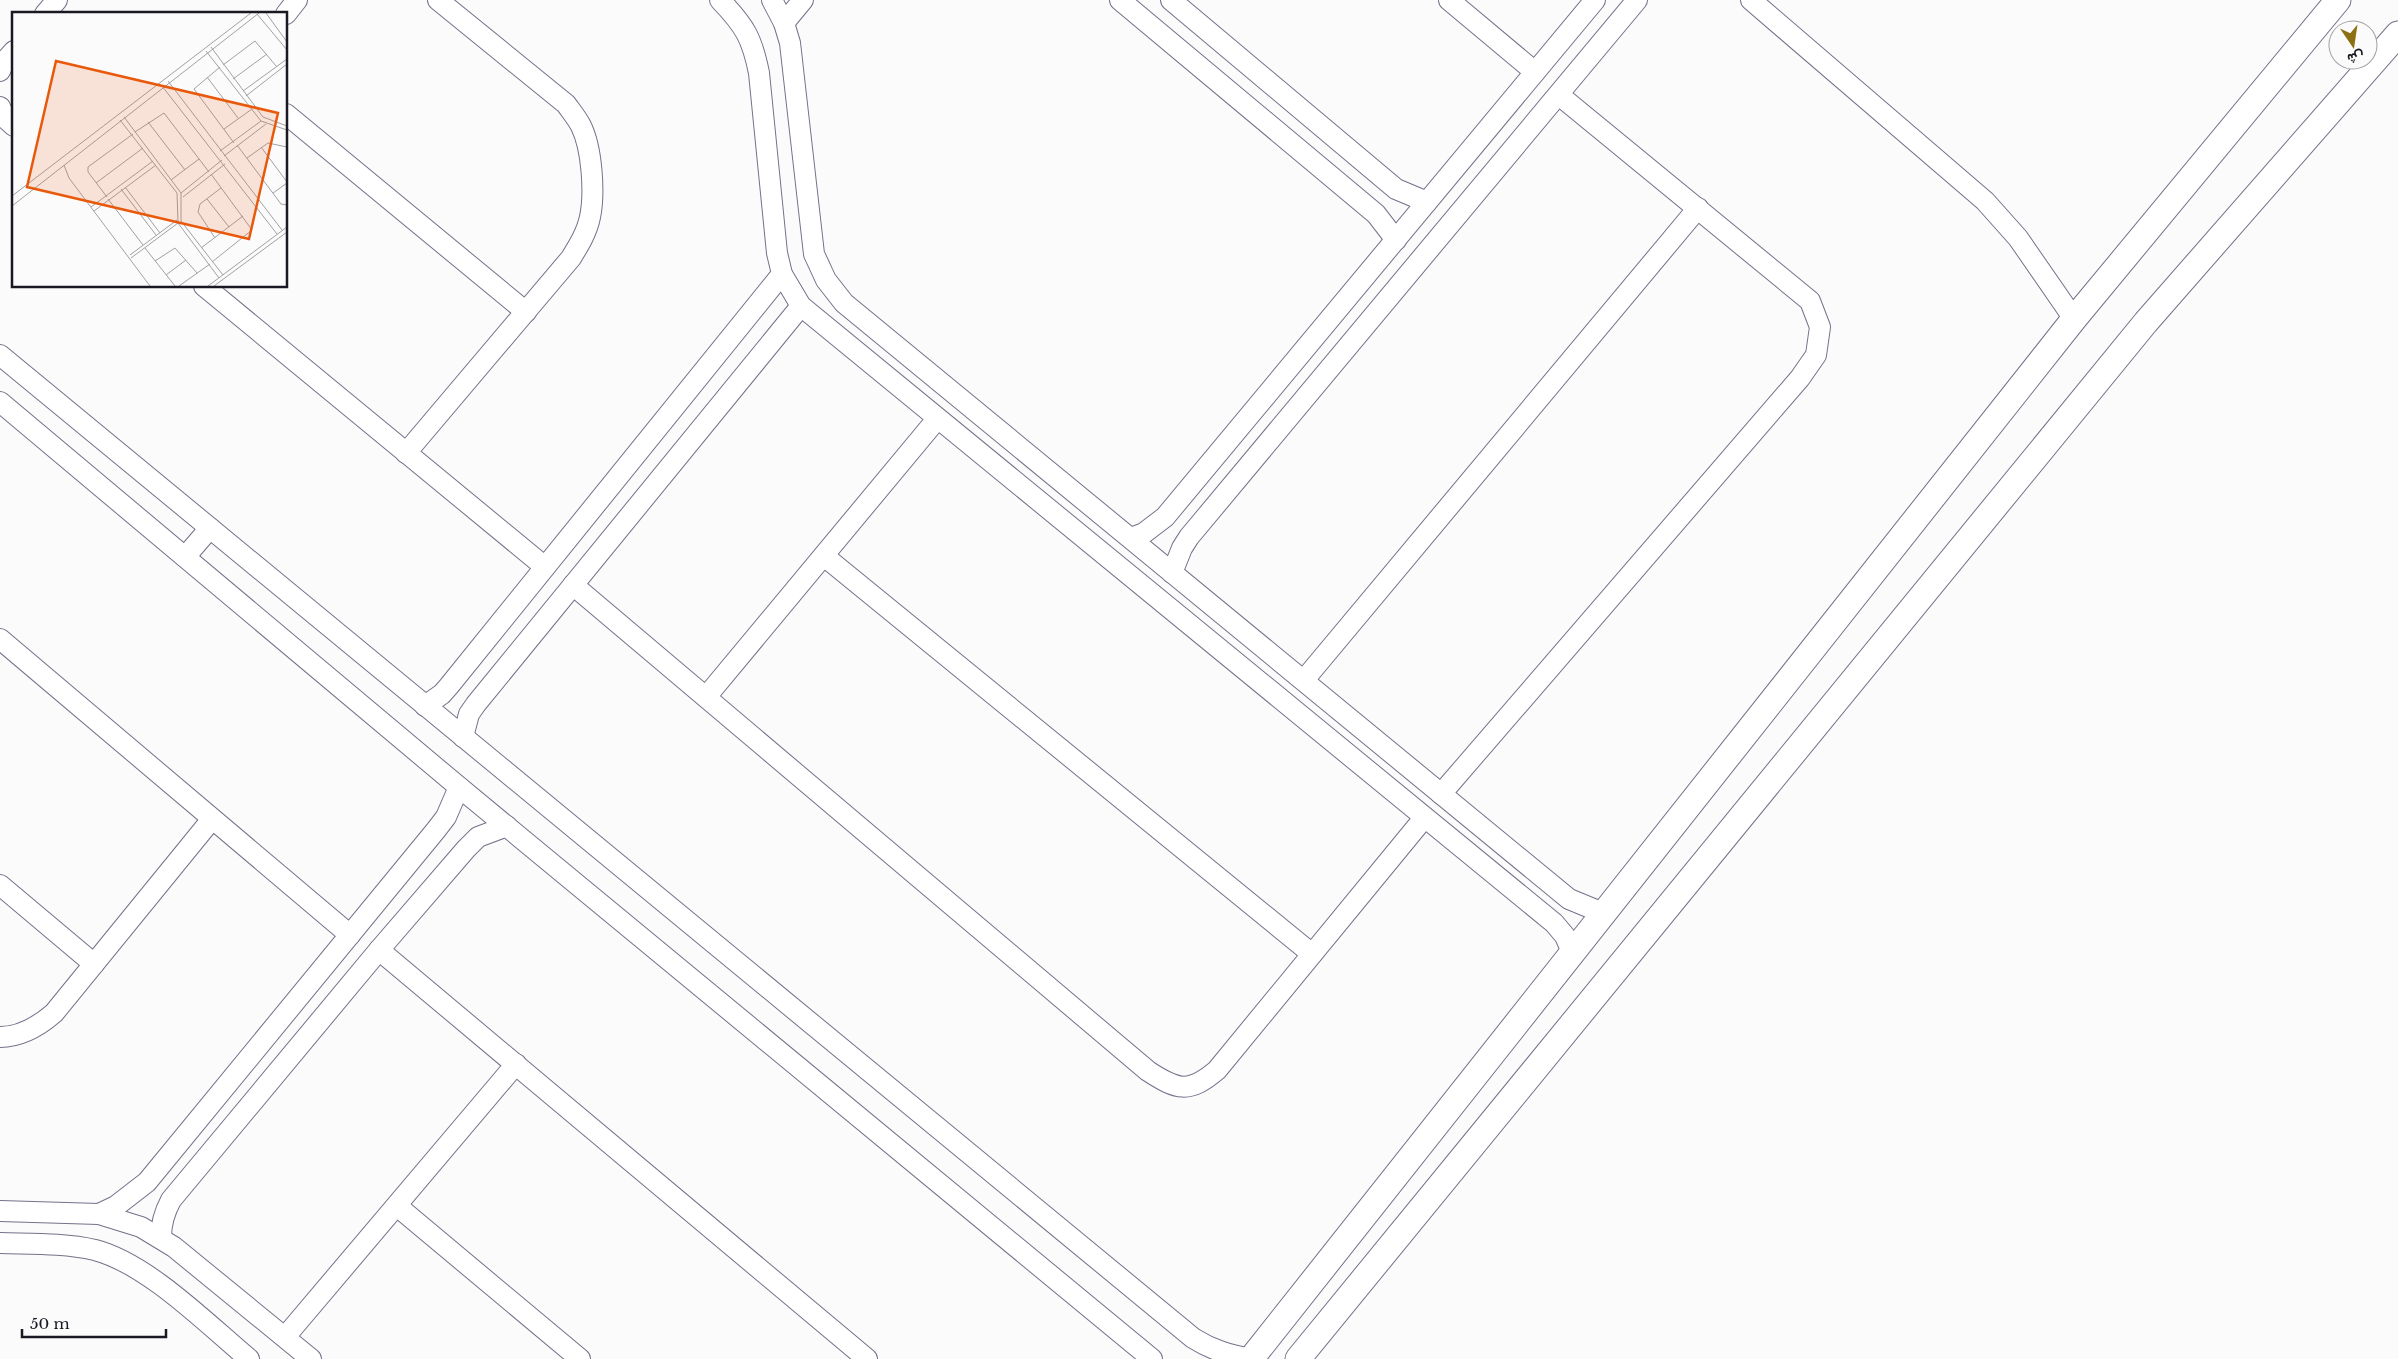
<svg xmlns="http://www.w3.org/2000/svg" width="2398" height="1359" font-family="'Libre Baskerville',Vazirmatn,serif">
<style>
.lines{fill:none;stroke-linecap:round;stroke-linejoin:round}
.minor-casing{stroke:#747189;stroke-width:22}
.tertiary-casing{stroke:#747189;stroke-width:27}
.minor{stroke:#fff;stroke-width:20}
.tertiary{stroke:#fff;stroke-width:25}
.inset-road{fill:none;stroke:#a1a1a5;stroke-width:1}
.view{fill:#e8590c;fill-opacity:0.15;stroke:#e8590c;stroke-width:2.5}
.inset-edge{fill:none;stroke:#1a1923;stroke-width:2.5}
</style>
<rect width="100%" height="100%" fill="#fbfbfb"/>
<g class="lines">
<defs>
<g id="minor">
<path d="M720 0C745 26 752 38 759 73L777 253 782 274 801 306 1554 923 1565 936 1572 952"/>
<polyline points="772,0 784,23 790,43 814,254 826,280 844,303 1569,899 1603,913"/>
<polyline points="1120,0 1376,214 1396,240"/>
<polyline points="1171,0 1396,189 1427,202"/>
<polyline points="1449,0 1535,72"/>
<polyline points="1751,0 1985,201 2018,238 2074,319"/>
<polyline points="45,14 57,0"/>
<polyline points="286,14 297,0"/>
<polyline points="784,23 803,0"/>
<polyline points="0,71 4,62 14,51"/>
<polyline points="0,107 5,118 14,126"/>
<polyline points="286,114 526,312"/>
<polyline points="204,286 545,567"/>
<path d="M0 355 1193 1338C1212 1350 1229 1355 1251 1359"/>
<polyline points="0,402 459,787 1152,1359"/>
<path d="M406 453 571 258C579 245 587 232 590 217 595 193 592 148 581 126 577 118 571 111 566 104L438 0"/>
<polyline points="1131,538 1144,533 1165,517 1595,0"/>
<polyline points="824,556 1312,954"/>
<polyline points="185,557 210,528"/>
<polyline points="1172,573 1182,548 1189,537 1637,0"/>
<path d="M573 585 1148 1071C1177 1090 1189 1094 1217 1070L1424 818"/>
<polyline points="0,639 350,935"/>
<polyline points="1304,680 1698,208"/>
<polyline points="706,697 937,419"/>
<polyline points="425,706 442,694 449,686 782,274"/>
<polyline points="463,737 469,714 476,704 801,306"/>
<polyline points="1441,794 1800,378 1816,355 1820,327 1810,301 1559,95"/>
<polyline points="0,885 94,964"/>
<polyline points="379,950 867,1359"/>
<path d="M0 1037C21 1037 39 1026 54 1013L212 819"/>
<polyline points="397,1206 580,1359"/>
<polyline points="0,1211 99,1214 141,1227 174,1247 311,1359"/>
<polyline points="99,1214 116,1206 147,1182 436,830 446,817 459,787"/>
<path d="M161 1237C161 1223 164 1213 171 1200L379 950 466 849 478 837 507 826"/>
<path d="M0 1243C32 1244 64 1243 95 1250 148 1264 207 1324 249 1359"/>
<polyline points="285,1337 516,1064"/>
</g>
<g id="tertiary">
<polyline points="1251,1359 2074,319 2338,0"/>
<polyline points="1298,1359 2146,322 2398,34"/>
</g>
</defs>
<use href="#minor" class="minor-casing"/>
<use href="#tertiary" class="tertiary-casing"/>
<use href="#minor" class="minor"/>
<use href="#tertiary" class="tertiary"/>
</g>
<g transform="translate(12 12)">
<rect width="275" height="275" fill="#fbfbfb"/>
<path class="inset-road" d="M254 1 275 30M245 2 275 38M199 35 251 105 275 114M194 39 249 109 275 118M211 53 243 29 265 55M208 55 182 77 222 131M195 65 226 106M221 67 255 42M156 69 270 218M150 74 265 222M231 79 275 47M234 84 275 52M112 105 169 181V209L211 263M108 108 165 181 166 211 207 266M136 110 173 158M212 117 240 97M123 120 152 101 197 160M225 133 269 192 275 193M249 135 275 170M208 139 249 109M212 144 254 112M235 146 256 131 275 135M52 153 57 166 138 274M199 162 240 218 200 250M159 168 187 147M84 171 131 136M113 175 148 221M109 177 144 223M169 181 210 148M261 181 275 171M0 184 239 1M95 185 76 160V155L121 122M171 185 213 152M96 187 131 233M195 187 217 215M0 194 247 1M79 195 141 149M82 199 144 153M203 226 186 200 188 192 209 176M133 236 163 274M189 236 231 204M118 243 165 208M119 246 166 211M143 249 163 236 185 261M154 263 174 248M167 274 198 252M196 274 275 215M202 274 275 220"/>
<path class="view" d="M44 49 266 101 237 227 15 175Z"/>
<rect width="275" height="275" class="inset-edge"/>
</g>
<g transform="translate(2353 45) rotate(167)"><circle r="24" fill="#fbfbfb" stroke="#a1a1a5"/>
<path d="M0-4L9 19L0 12L-9 19Z" fill="#8c7013"/>
<text y="-8" font-size="14" font-weight="bold" text-anchor="middle" fill="#1a1923">ش</text>
</g>
<path d="M22 1329v8h144v-8" fill="none" stroke="#1a1923" stroke-width="2.5"/>
<text x="30" y="1329" font-size="15" fill="#1a1923" stroke="#fbfbfb" stroke-width="4" paint-order="stroke">50 m</text>
</svg>
